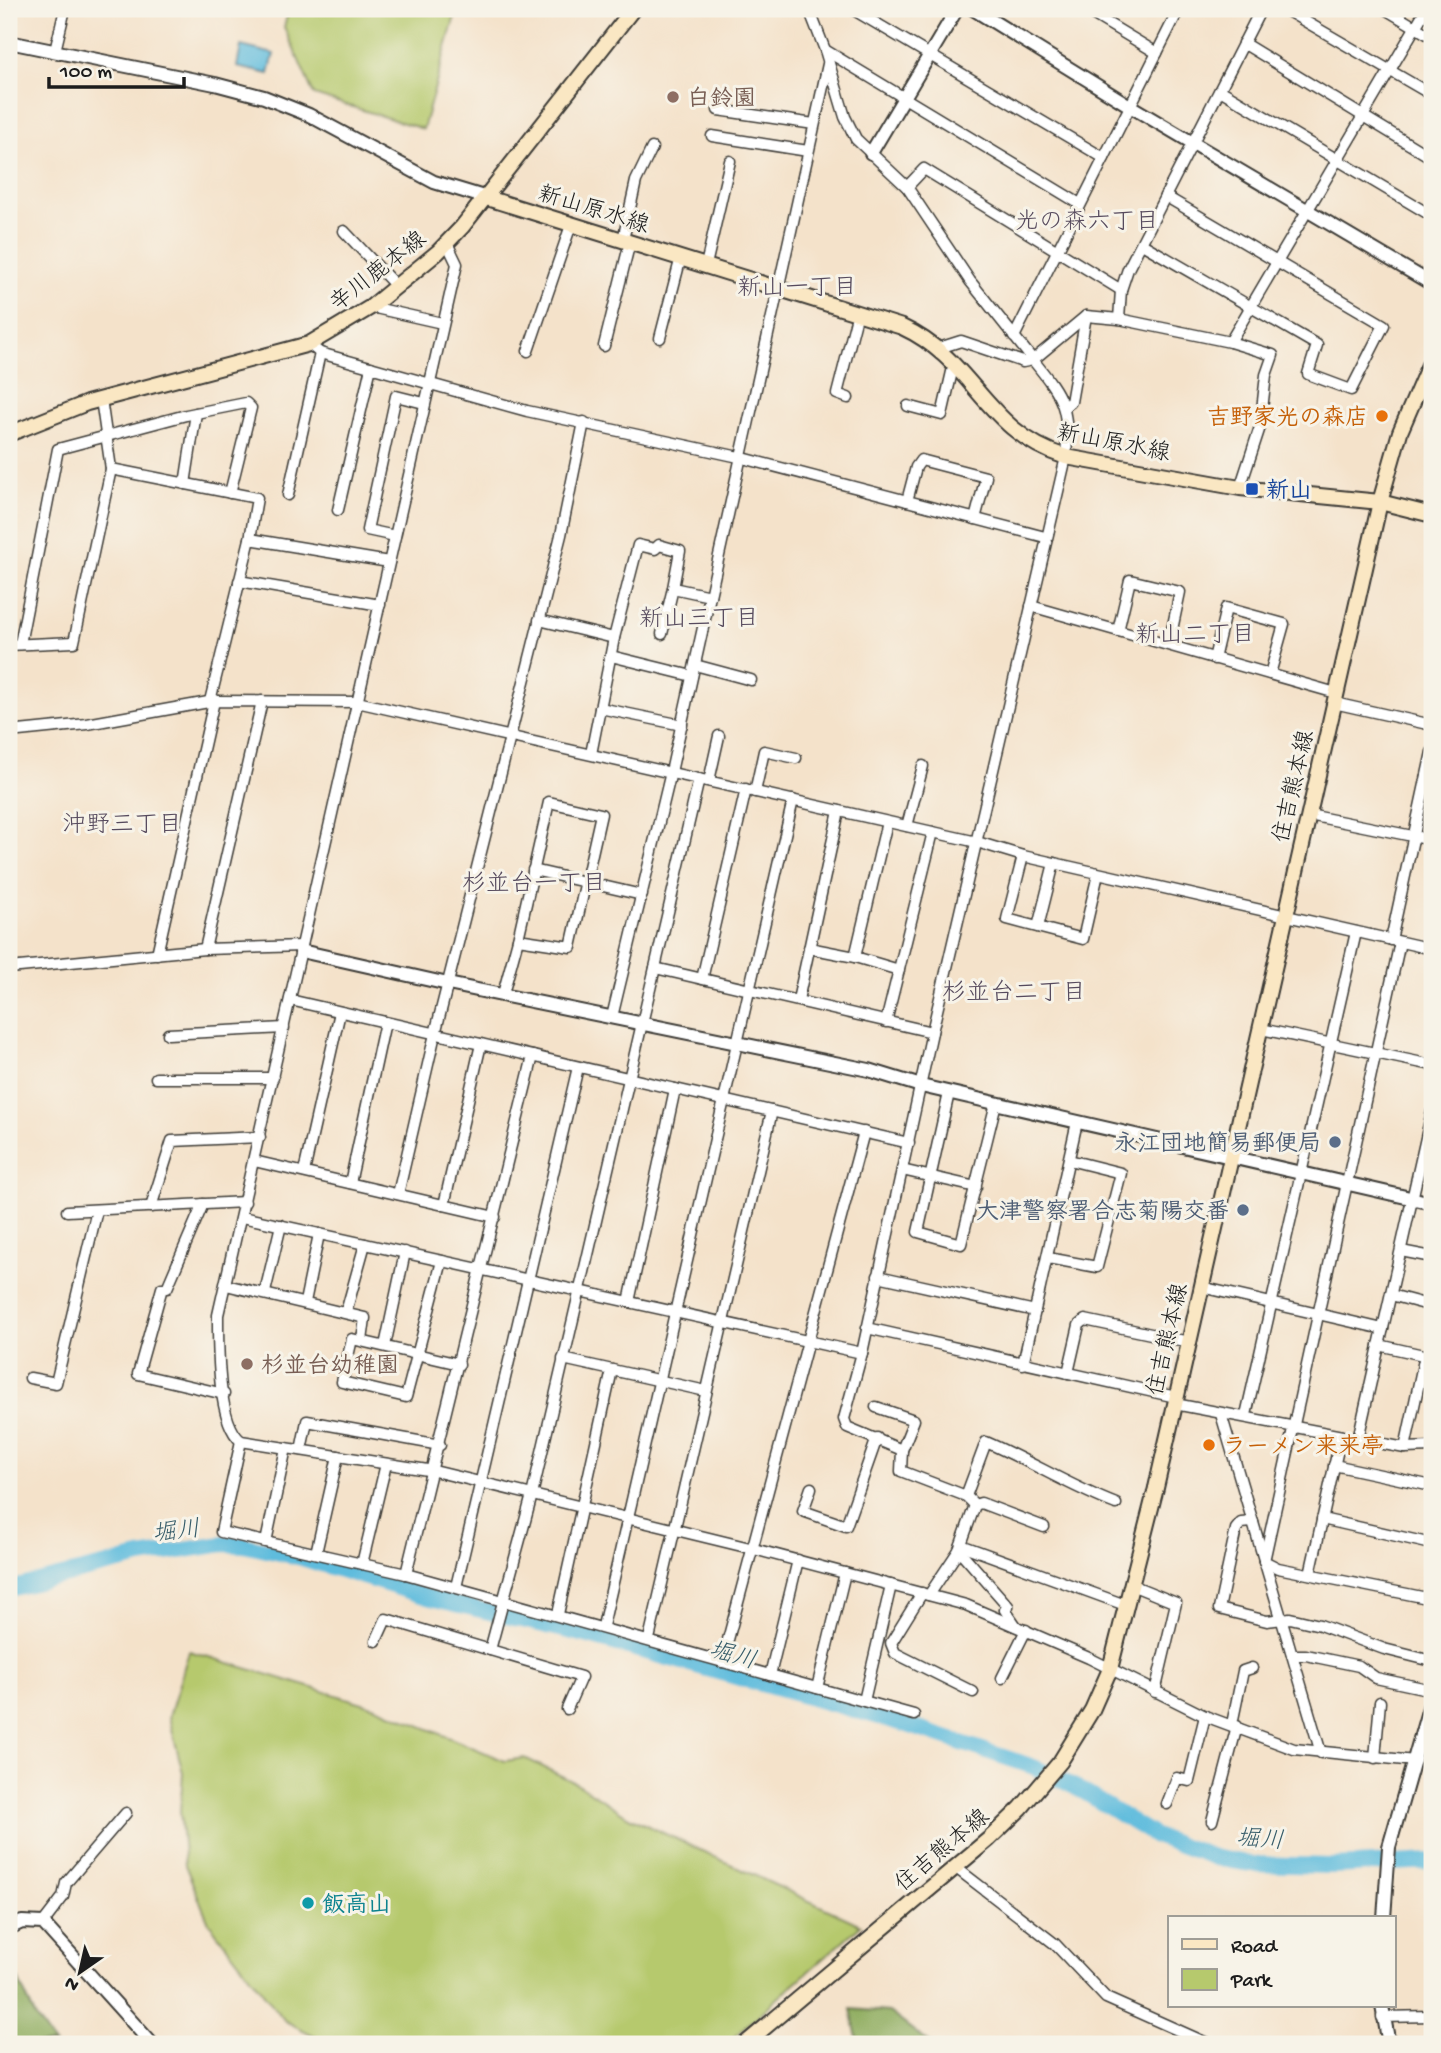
<svg xmlns="http://www.w3.org/2000/svg" width="1441" height="2053" font-family="'Gochi Hand','Klee One',sans-serif">
<style>
.green{fill:#b6c96d;stroke:#697244;stroke-width:2}
.forest{fill:#90ad60;stroke:#56643e;stroke-width:2}
.water{fill:#5ebcdd;stroke:#3d6c7c;stroke-width:2}
.lines{fill:none;stroke-linecap:round;stroke-linejoin:round}
.river{stroke:#5ebcdd;stroke-width:16}
.minor-casing{stroke:#3c3a36;stroke-width:13}
.tertiary-casing{stroke:#3c3a36;stroke-width:16}
.secondary-casing{stroke:#3c3a36;stroke-width:18}
.minor{stroke:#fff;stroke-width:10}
.tertiary{stroke:#fff;stroke-width:12}
.secondary{stroke:#fae7c3;stroke-width:14}
.education-dot{fill:#8d6e63;stroke:#f7f3e8;stroke-width:2.5}
.food-dot{fill:#e8710a;stroke:#f7f3e8;stroke-width:2.5}
.transit-dot{fill:#1a4fb4;stroke:#f7f3e8;stroke-width:2.5}
.service-dot{fill:#5c6f8a;stroke:#f7f3e8;stroke-width:2.5}
.culture-dot{fill:#0f9aa8;stroke:#f7f3e8;stroke-width:2.5}
.labels{text-anchor:middle;stroke-width:6;stroke-linejoin:round;paint-order:stroke}
.education-label{font-size:23px;font-weight:bold;fill:#785e54;stroke:#f7f3e8;text-anchor:start}
.street-label{font-size:23px;fill:#1c1c1c;stroke:#f7f3e8}
.food-label{font-size:23px;font-weight:bold;fill:#c56008;stroke:#f7f3e8;text-anchor:end}
.transit-label{font-size:23px;font-weight:bold;fill:#164399;stroke:#f7f3e8;text-anchor:start}
.service-label{font-size:23px;font-weight:bold;fill:#4e5e75;stroke:#f7f3e8;text-anchor:end}
.culture-label{font-size:23px;font-weight:bold;fill:#0d838f;stroke:#f7f3e8;text-anchor:start}
.neighbourhood-label{font-size:24px;fill:#574b5e;stroke:#f7f3e8}
.water-label{font-size:24px;font-style:italic;fill:#365c69;stroke:#f7f3e8}
</style>
<rect width="100%" height="100%" fill="#f7f3e8"/>
<filter id="ink" filterUnits="userSpaceOnUse"><feTurbulence type="fractalNoise" baseFrequency=".0143" numOctaves="2"/><feDisplacementMap in="SourceGraphic" scale="14" xChannelSelector="R" yChannelSelector="G"/><feConvolveMatrix kernelMatrix="1 2 1 2 8 2 1 2 1" color-interpolation-filters="sRGB"/></filter>
<filter id="wash" filterUnits="userSpaceOnUse"><feTurbulence type="fractalNoise" baseFrequency=".00686" numOctaves="4" result="noise"/><feDisplacementMap in="SourceGraphic" scale="28" xChannelSelector="R" yChannelSelector="G"/><feGaussianBlur stdDeviation="1.57" result="paint"/><feColorMatrix in="noise" values="0 0 0 0 0 0 0 0 0 0 0 0 0 0 0 0 0 1.4 0 .05"/><feComposite in="paint" operator="in"/></filter>
<g filter="url(#wash)">
<rect width="100%" height="100%" fill="#f4e2ca"/>
<g class="green">
<polygon points="289,9 457,9 423,129 314,95 284,27"/>
<polygon points="189,1651 376,1707 505,1761 525,1758 580,1785 629,1817 861,1925 726,2044 331,2044 285,2021 209,1923 185,1865 180,1811 183,1773 169,1717"/>
</g>
<g class="forest">
<polygon points="18,1979 36,2018 54,2044 9,2044 9,1986"/>
<polygon points="851,2009 889,2012 931,2044 858,2044"/>
</g>
<polygon class="water" points="241,46 274,54 269,74 237,67"/>
<g class="lines">
<polyline class="river" points="9,1589 140,1557 223,1544 244,1545 302,1558 431,1598 589,1636 901,1723 1034,1767 1079,1789 1155,1836 1216,1858 1251,1864 1333,1866 1432,1861"/>
</g>
</g>
<g filter="url(#ink)">
<g class="lines">
<defs>
<g id="minor">
<polyline points="809,9 825,50 845,117 856,139 907,187 970,281 1033,360 1086,316 1119,319 1230,342 1426,9"/>
<polyline points="852,9 1104,158"/>
<polyline points="1084,9 1157,53"/>
<polyline points="1284,9 1432,95"/>
<polyline points="1385,9 1432,37"/>
<polyline points="1243,43 1432,158"/>
<polyline points="825,50 1080,204"/>
<polyline points="55,51 65,9"/>
<polyline points="1220,90 1432,216"/>
<polyline points="718,110 814,124"/>
<polyline points="712,136 808,151"/>
<polyline points="907,187 924,169 1121,290"/>
<polyline points="344,231 396,286"/>
<polyline points="623,240 636,181 652,148"/>
<path d="M447 243 457 264 218 1315C218 1345 217 1422 241 1441L434 1471 750 1548 966 1605 1089 1658 1205 1716 1294 1749 1415 1761"/>
<polyline points="1142,244 1317,345 1308,374 1351,390 1384,325 1165,196"/>
<polyline points="706,265 730,161"/>
<polyline points="371,307 442,323"/>
<polyline points="1119,319 1121,290 1128,269 1261,9"/>
<polyline points="1014,337 1179,9"/>
<polyline points="660,338 681,257"/>
<polyline points="1230,342 1273,355 1266,375 1260,427 1240,488"/>
<polyline points="309,344 320,353 527,411 739,457 1045,537"/>
<polyline points="604,346 630,242"/>
<path d="M939 348 961 341 1023 362 1033 360C1063 397 1070 409 1066 457L932 1032 862 1353 844 1419 847 1427 902 1450 901 1471 966 1496 975 1505 959 1550 1008 1606 1005 1610 1016 1626"/>
<polyline points="528,351 571,225"/>
<polyline points="848,398 837,394 858,312"/>
<polyline points="908,406 942,415 954,363"/>
<polyline points="1065,406 1071,402 1086,316"/>
<polyline points="111,469 257,498 250,539"/>
<polyline points="185,484 196,413"/>
<polyline points="288,495 320,353"/>
<polyline points="907,501 916,467 921,460 986,477 975,519"/>
<polyline points="338,510 371,367"/>
<polyline points="395,536 367,530 396,396 424,403"/>
<polyline points="239,581 380,605"/>
<polyline points="1031,606 1336,693"/>
<polyline points="539,620 614,638"/>
<polyline points="1118,631 1130,580 1180,592 1169,644"/>
<polyline points="662,634 673,588 710,596"/>
<polyline points="20,644 58,449 186,415 246,403 251,408 230,493"/>
<polyline points="9,645 74,642 111,469 101,399"/>
<polyline points="611,656 692,676"/>
<polyline points="1214,659 1226,608 1284,624 1270,674"/>
<polyline points="695,665 751,680"/>
<polyline points="210,701 250,539 389,562"/>
<polyline points="1334,703 1432,725"/>
<polyline points="600,708 682,725"/>
<polyline points="9,732 87,724 214,701 357,702 977,842 1023,856 1432,949"/>
<polyline points="591,754 614,638 638,545 655,549 659,545 680,551 673,588"/>
<polyline points="709,781 719,736"/>
<polyline points="755,792 764,751 796,758"/>
<polygon points="549,802 601,814 571,947 518,939"/>
<polyline points="1309,815 1432,840"/>
<polyline points="887,822 855,957 899,970"/>
<polyline points="907,826 923,766"/>
<polyline points="1023,856 1007,919 1083,939 1098,874"/>
<polyline points="533,870 642,895"/>
<polyline points="1038,927 1054,863"/>
<polyline points="1391,940 1432,752"/>
<polyline points="809,948 855,957"/>
<polyline points="205,949 262,701"/>
<polyline points="157,954 214,701"/>
<polyline points="9,968 205,949 302,946"/>
<polyline points="655,968 932,1032"/>
<polyline points="702,979 746,789"/>
<polyline points="503,994 518,939"/>
<polyline points="290,1000 909,1143"/>
<polyline points="798,1000 839,811"/>
<polyline points="612,1017 671,772 828,64"/>
<polyline points="886,1022 933,832"/>
<polyline points="1261,1029 1432,1065"/>
<polyline points="168,1034 284,1028"/>
<polyline points="156,1078 273,1078"/>
<polyline points="949,1093 918,1232 961,1244 996,1103"/>
<polyline points="254,1161 495,1217"/>
<polyline points="902,1170 976,1187"/>
<polyline points="304,1172 340,1012"/>
<polyline points="350,1183 385,1022"/>
<polyline points="398,1194 435,1034 561,535 584,422"/>
<polyline points="203,1204 167,1288 162,1288 138,1374 224,1394"/>
<polyline points="444,1205 481,1044"/>
<polyline points="151,1207 172,1141 260,1137"/>
<polyline points="67,1211 245,1202"/>
<polyline points="242,1217 862,1353"/>
<polyline points="1401,1251 1432,1257"/>
<polyline points="1048,1258 1097,1267 1121,1173 1069,1160"/>
<polyline points="442,1261 406,1397 342,1382 352,1339 459,1364"/>
<polyline points="878,1276 1035,1311"/>
<polyline points="226,1285 365,1318 362,1341"/>
<polyline points="1201,1287 1383,1329"/>
<polyline points="265,1292 281,1225"/>
<polyline points="1391,1295 1432,1306"/>
<polyline points="305,1302 319,1234"/>
<polyline points="629,1302 675,1089"/>
<polyline points="346,1312 365,1244"/>
<polyline points="867,1328 1176,1397"/>
<polyline points="1379,1345 1432,1357"/>
<polyline points="385,1346 405,1252"/>
<polyline points="563,1359 706,1391"/>
<polyline points="1023,1364 1077,1122"/>
<polyline points="1068,1373 1079,1325 1085,1320 1189,1342"/>
<polyline points="30,1378 56,1383 97,1210"/>
<polyline points="1175,1404 1405,1448 1432,1447"/>
<polyline points="876,1407 914,1420 902,1450"/>
<polyline points="1221,1414 1321,1753"/>
<polyline points="1246,1415 1356,932"/>
<polyline points="1358,1439 1432,1111"/>
<polyline points="241,1441 221,1532 406,1574 914,1715"/>
<polyline points="1405,1448 1425,1355"/>
<polyline points="301,1450 307,1421 440,1445"/>
<polyline points="1334,1465 1432,1486"/>
<polyline points="811,1488 803,1511 846,1526 877,1438"/>
<path d="M966 1496 986 1442C1030 1461 1071 1487 1116 1504"/>
<polyline points="975,1505 981,1503 1044,1527"/>
<polyline points="1322,1519 1432,1544"/>
<polyline points="1253,1522 1241,1523 1236,1529 1219,1609 1267,1621 1290,1618 1320,1625 1384,1649 1432,1661"/>
<polyline points="266,1542 286,1448"/>
<polyline points="961,1545 1128,1606"/>
<polyline points="316,1553 338,1456"/>
<polyline points="1264,1561 1400,942"/>
<polyline points="1264,1561 1278,1568 1432,1599"/>
<polyline points="362,1564 386,1464"/>
<polyline points="406,1574 533,1056"/>
<polyline points="1310,1574 1341,1436"/>
<polyline points="1134,1586 1176,1603 1155,1692"/>
<polyline points="456,1587 578,1067"/>
<polyline points="922,1593 891,1643 895,1653 973,1692"/>
<polyline points="929,1595 959,1550"/>
<polyline points="558,1614 612,1370"/>
<polyline points="603,1626 793,800"/>
<polyline points="649,1639 772,1111"/>
<polyline points="376,1641 386,1619 581,1677 567,1709"/>
<polyline points="490,1650 532,1495 699,779"/>
<polyline points="1292,1655 1306,1655 1359,1666 1376,1678 1432,1690"/>
<polyline points="722,1662 864,1132"/>
<polyline points="770,1675 798,1560"/>
<polyline points="1002,1678 1026,1630"/>
<polyline points="817,1688 845,1573"/>
<polyline points="864,1701 891,1585"/>
<polyline points="1232,1724 1243,1671 1252,1668"/>
<polyline points="1419,1746 1432,1747"/>
<polyline points="1375,1758 1380,1702"/>
<polyline points="1167,1804 1177,1778 1189,1781 1205,1716"/>
<polyline points="1212,1821 1237,1726"/>
<polyline points="955,1867 1055,1944 1106,1998 1209,2044"/>
<polyline points="43,1923 63,1897 66,1883 126,1813"/>
<polyline points="1382,2017 1432,2016"/>
</g>
<g id="tertiary">
<polyline points="973,9 1130,106 1432,284"/>
<polyline points="9,42 215,84 264,97 309,115 434,182 487,198"/>
<polyline points="871,153 957,9"/>
<polyline points="301,951 448,984 869,1070 921,1086 1432,1203"/>
<polyline points="1384,1918 1389,1847 1432,1697"/>
<polyline points="9,1928 22,1922 43,1923 152,2044"/>
<polyline points="1382,2006 1389,2044"/>
</g>
<g id="secondary">
<path d="M487 198 902 327C976 361 983 431 1066 457L1240 488 1380 502 1432 515"/>
<polyline points="9,434 87,403 309,344 371,307 438,252 462,227 633,9"/>
<polyline points="745,2044 989,1839 1021,1808 1060,1762 1092,1710 1110,1669 1156,1488 1380,502 1400,432 1432,358"/>
</g>
</defs>
<use href="#minor" class="minor-casing"/>
<use href="#tertiary" class="tertiary-casing"/>
<use href="#secondary" class="secondary-casing"/>
<use href="#minor" class="minor"/>
<use href="#tertiary" class="tertiary"/>
<use href="#secondary" class="secondary"/>
</g>
</g>
<g class="education-dot">
<circle cx="673" cy="97" r="7"/>
<circle cx="247" cy="1364" r="7"/>
</g>
<g class="food-dot">
<circle cx="1382" cy="416" r="7"/>
<circle cx="1209" cy="1445" r="7"/>
</g>
<rect class="transit-dot" x="1245" y="482" width="14" height="14" rx="3.5"/>
<g class="service-dot">
<circle cx="1335" cy="1142" r="7"/>
<circle cx="1243" cy="1210" r="7"/>
</g>
<circle class="culture-dot" cx="308" cy="1903" r="7"/>
<g class="labels">
<g class="education-label">
<text x="687" y="105">白鈴園</text>
<text x="261" y="1372">杉並台幼稚園</text>
</g>
<g class="street-label">
<text transform="translate(594 208) rotate(17)" y="8">新山原水線</text>
<text transform="translate(377 270) rotate(-38)" y="8">辛川鹿本線</text>
<text transform="translate(1114 441) rotate(11)" y="8">新山原水線</text>
<text transform="translate(1292 786) rotate(-77)" y="8">住吉熊本線</text>
<text transform="translate(1166 1339) rotate(-77)" y="8">住吉熊本線</text>
<text transform="translate(941 1849) rotate(-40)" y="8">住吉熊本線</text>
</g>
<g class="food-label">
<text x="1368" y="424">吉野家光の森店</text>
<text x="1223" y="1453" text-anchor="start">ラーメン来来亭</text>
</g>
<g class="transit-label">
<text x="1266" y="497">新山</text>
</g>
<g class="service-label">
<text x="1321" y="1150">永江団地簡易郵便局</text>
<text x="1229" y="1218">大津警察署合志菊陽交番</text>
</g>
<g class="culture-label">
<text x="322" y="1911">飯高山</text>
</g>
<g class="neighbourhood-label">
<text x="1087" y="228">光の森六丁目</text>
<text x="797" y="294">新山一丁目</text>
<text x="699" y="625">新山三丁目</text>
<text x="1195" y="641">新山二丁目</text>
<text x="122" y="831">沖野三丁目</text>
<text x="534" y="890">杉並台一丁目</text>
<text x="1014" y="999">杉並台二丁目</text>
</g>
<g class="water-label">
<text transform="translate(176 1530) rotate(-7)" y="8">堀川</text>
<text transform="translate(733 1654) rotate(15)" y="8">堀川</text>
<text transform="translate(1260 1838) rotate(4)" y="8">堀川</text>
</g>
</g>
<rect width="1441" height="2053" fill="none" stroke="#f7f3e8" stroke-width="35"/>
<rect x="1168" y="1916" width="228" height="91" fill="#f7f3e8" stroke="#9f9d96" stroke-width="2"/>
<rect x="1182" y="1939" width="35" height="10" fill="#fae7c3" stroke="#9f9d96" stroke-width="2"/>
<text x="1231" y="1952" font-size="21" fill="#1c1c1c">Road</text>
<rect x="1182" y="1969" width="35" height="21" fill="#b6c96d" stroke="#9f9d96" stroke-width="2"/>
<text x="1231" y="1986" font-size="21" fill="#1c1c1c">Park</text>
<g transform="translate(80 1972) rotate(214)" stroke="#f7f3e8" stroke-width="5" paint-order="stroke">
<path d="M0-5L12 26L0 18L-12 26Z" fill="#1c1c1c"/>
<text y="-10" font-size="19" font-weight="bold" text-anchor="middle" fill="#1c1c1c">N</text>
</g>
<path d="M49 77v10h135v-10" fill="none" stroke="#1c1c1c" stroke-width="3.5"/>
<text x="60" y="77" font-size="21" fill="#1c1c1c" stroke="#f7f3e8" stroke-width="5" paint-order="stroke">100 m</text>
</svg>
